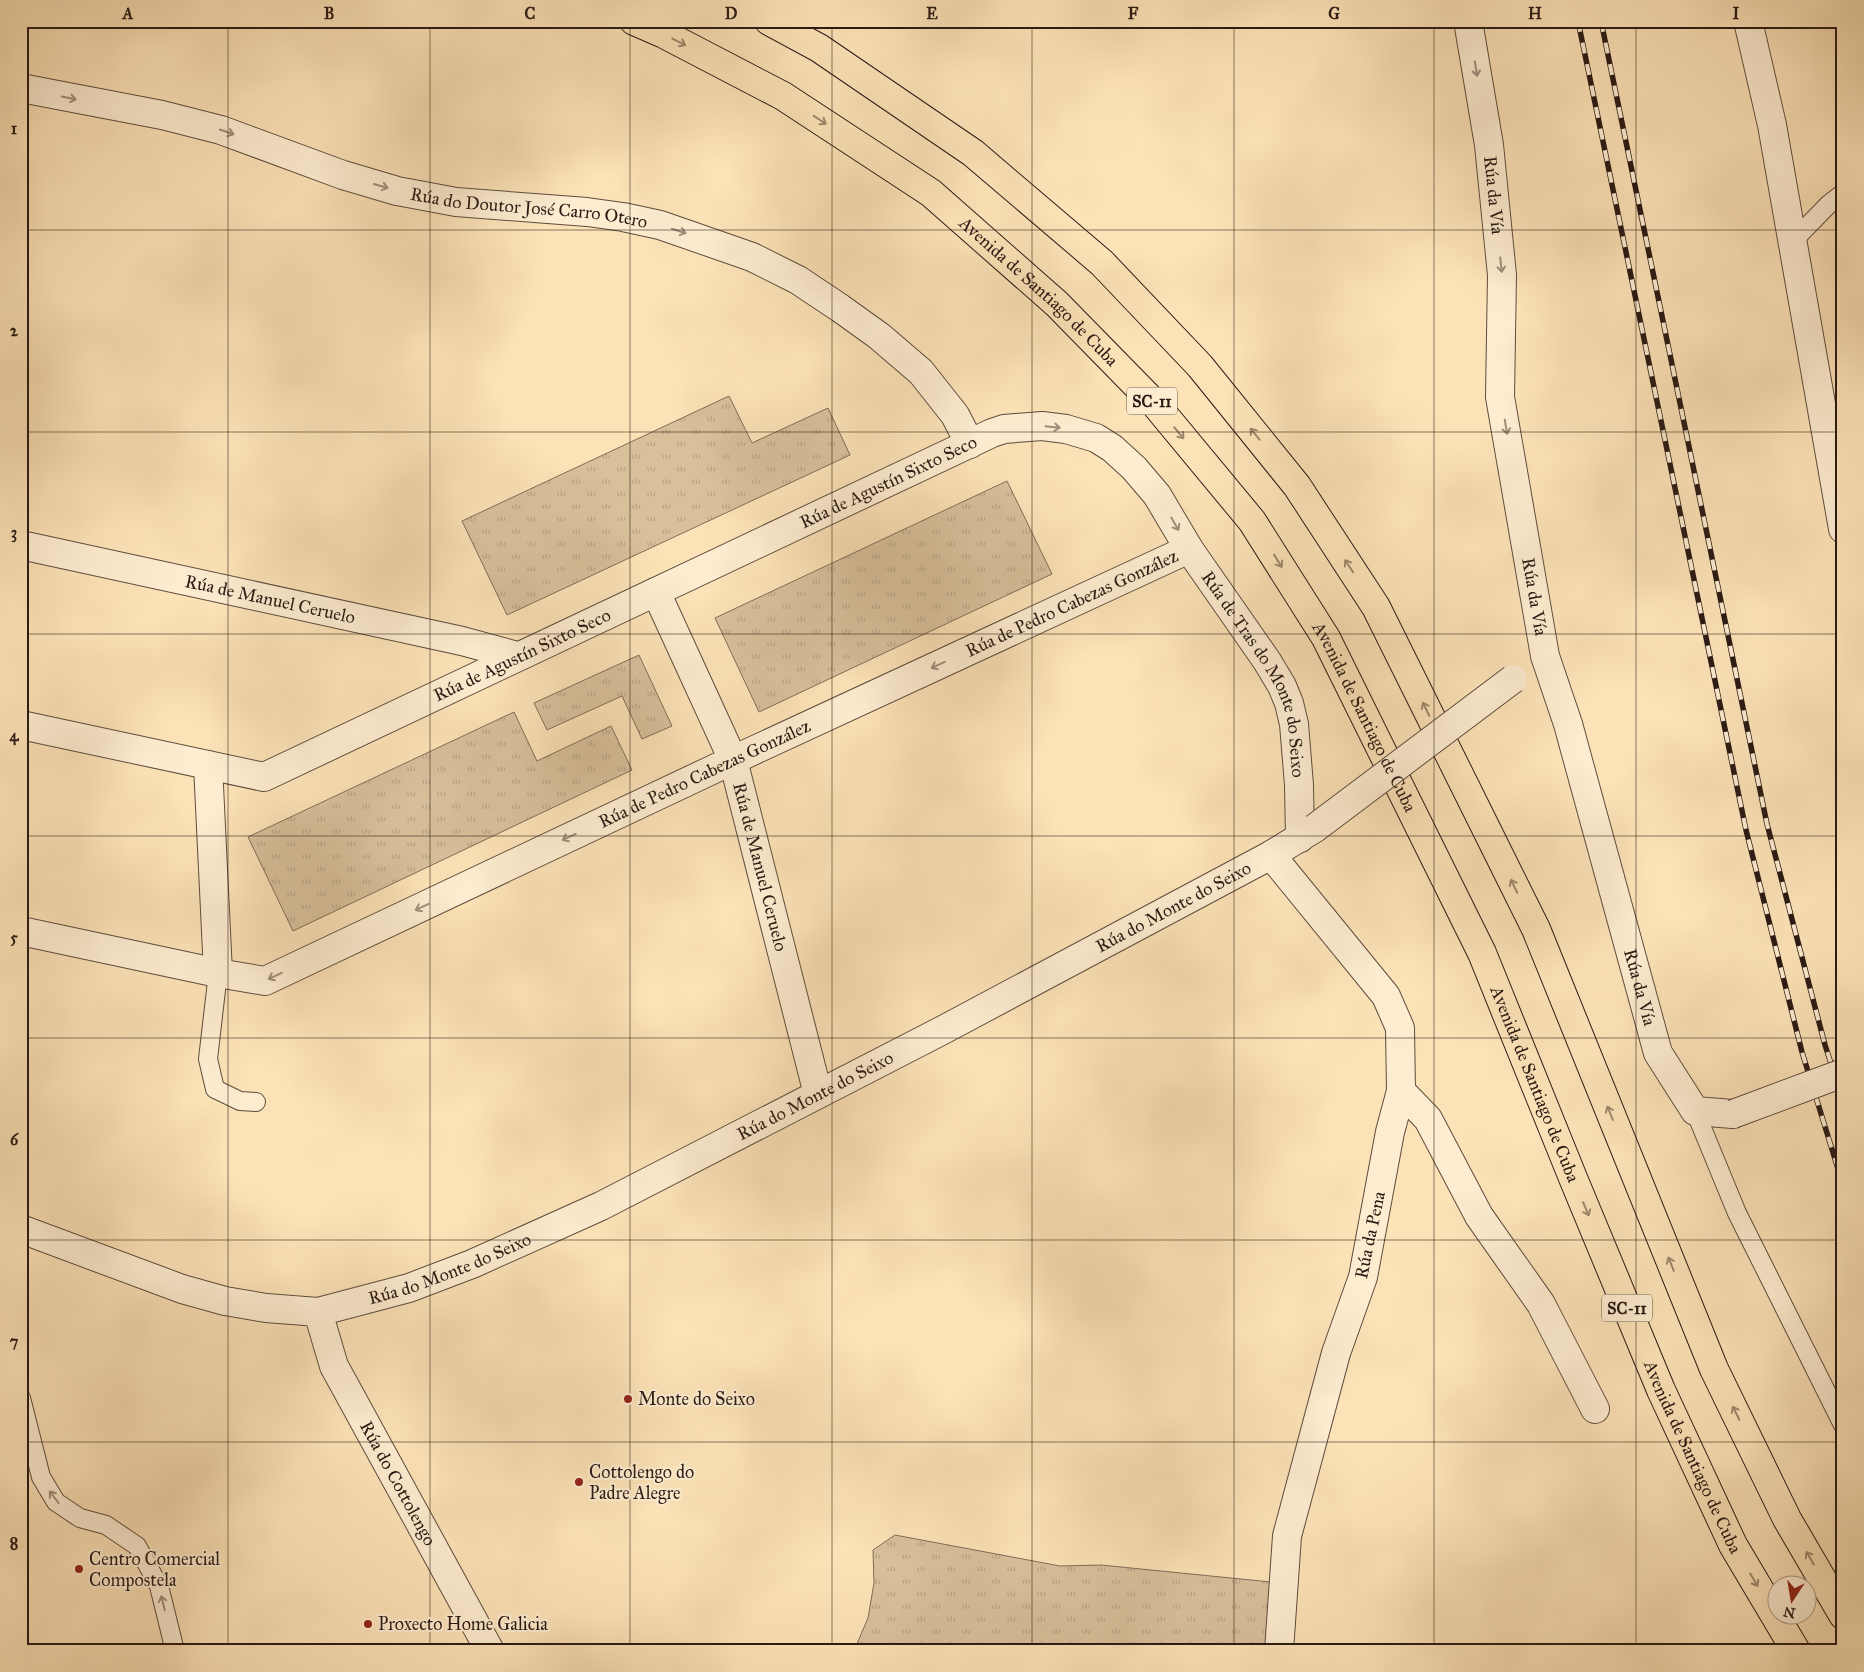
<svg xmlns="http://www.w3.org/2000/svg" width="1864" height="1672" font-family="'IM FELL Great Primer',serif">
<style>
.grass{fill:url(#grass-tufts);stroke:#816d58}
.lines{fill:none;stroke-linecap:round;stroke-linejoin:round}
.lane-casing{stroke:#5e4c3d;stroke-width:20}
.street-casing{stroke:#5e4c3d;stroke-width:30}
.highway-casing{stroke:#2a1a14;stroke-width:30}
.lane{stroke:#fdecd0;stroke-width:18}
.street{stroke:#fdecd0;stroke-width:28}
.highway{stroke:#fce2b7;stroke-width:28}
.rail-casing{stroke:#2a1a14;stroke-width:5.5}
.rail{stroke:#fdecd0;stroke-width:4;stroke-dasharray:11;stroke-linecap:butt}
.street-bridge-casing{stroke:#5e4c3d;stroke-width:30;stroke-linecap:butt}
.street-bridge{stroke:#fdecd0;stroke-width:28}
.oneway{stroke:#9e886e}
.oneway2{stroke:#9e8e7b}
.grid{fill:none;stroke:#2a1a14;stroke-width:1;stroke-opacity:0.55}
.poi-dot{fill:#8f2418;stroke:#fdecd0;stroke-width:2}
.labels{text-anchor:middle;stroke-width:4;stroke-linejoin:round;paint-order:stroke}
.shield{fill:#fdecd0;stroke:#69594c;stroke-width:1}
.shield-label{font-size:16px;font-weight:bold;fill:#2a1a14}
.street-label{font-size:18px;fill:#2a1a14;stroke:#fdecd0}
.poi-label{font-size:18px;fill:#2a1a14;stroke:#fdecd0;text-anchor:start}
.neatline{fill:none;stroke:#2a1a14;stroke-width:2}
.grid-label{font-size:16px;text-anchor:middle;font-weight:bold;fill:#2a1a14}
</style>
<defs>
<pattern id="grass-tufts" width="24" height="20" patternUnits="userSpaceOnUse" patternTransform="scale(1.25)"><rect width="24" height="20" fill="#d8c09b"/><path d="M3 7l-1-3M5 7V3M7 7l1-3M15 17l-1-3M17 17v-4M19 17l1-3" fill="none" stroke="#baa485"/></pattern>
</defs>
<rect width="100%" height="100%" fill="#fce2b7"/>
<filter id="stains"><feTurbulence type="fractalNoise" baseFrequency=".004" numOctaves="4"/><feColorMatrix values="0 0 0 0 .2 0 0 0 0 .09 0 0 0 0 .02 0 0 0 .5 -.17"/></filter>
<radialGradient id="worn" r=".72"><stop offset=".6" stop-color="#630" stop-opacity="0"/><stop offset="1" stop-color="#630" stop-opacity=".3"/></radialGradient>
<g class="grass">
<polygon points="729,396 752,443 828,408 850,455 507,615 462,521"/>
<polygon points="1007,481 1052,574 759,712 715,618"/>
<polygon points="639,655 672,726 642,739 622,696 547,730 534,703"/>
<polygon points="514,712 537,761 611,726 632,770 293,931 248,837"/>
<polygon points="895,1535 1060,1566 1101,1565 1271,1582 1267,1651 858,1651 856,1646 868,1618 874,1583 873,1550"/>
</g>
<g class="lines">
<defs>
<g id="lane">
<polyline points="1792,242 1829,204 1843,193"/>
<polyline points="218,973 208,1059 215,1089 240,1101 256,1102"/>
<polyline points="1695,1111 1737,1213 1843,1425"/>
<polyline points="21,1398 41,1477 56,1502 80,1518 106,1525 137,1546 159,1586 175,1651"/>
</g>
<g id="street">
<path id="s1" d="M1468 21 1489 145 1502 275 1500 397 1545 656 1568 724 1658 1053 1695 1111 1733 1114"/>
<polyline points="1748,21 1772,125 1843,529"/>
<path id="s2" d="M21 88 162 115 221 130 343 175 397 191 456 202 587 212 623 217 660 225 752 257 798 280 840 308 879 336 921 372 955 415 970 444"/>
<path id="s3" d="M21 545 462 641 517 656"/>
<path id="s4" d="M656 592 733 760 818 1094"/>
<path id="s5" d="M21 725 264 777 992 433 1004 429 1042 426 1066 429 1096 438 1112 448 1134 468 1157 495 1189 549 1267 661 1282 686 1289 703 1294 724 1299 785 1300 838"/>
<polyline points="208,765 218,973"/>
<polyline points="1271,855 1386,996 1400,1028 1401,1091 1390,1132 1363,1277 1336,1353 1287,1536 1279,1651"/>
<path id="s6" d="M21 931 218 973 265 981 733 760 1189 549"/>
<polyline points="1401,1091 1428,1119 1479,1216 1541,1304 1595,1409"/>
<path id="s7" d="M21 1229 182 1289 225 1301 266 1308 318 1312 409 1288 472 1264 601 1206 941 1031 1271 855 1315 828"/>
<path id="s8" d="M318 1312 334 1366 490 1651"/>
</g>
<g id="highway">
<path id="s9" d="M634 21 664 34 783 96 931 193 1057 304 1155 404 1252 521 1326 638 1482 953 1573 1178 1661 1390 1733 1545 1796 1651"/>
<polyline points="769,21 819,48 973,153 1102,263 1200,366 1297,486 1376,607 1536,929 1714,1369 1787,1519 1843,1615"/>
</g>
</defs>
<use href="#lane" class="lane-casing"/>
<use href="#street" class="street-casing"/>
<use href="#highway" class="highway-casing"/>
<use href="#lane" class="lane"/>
<use href="#street" class="street"/>
<use href="#highway" class="highway"/>
<defs>
<g id="rail">
<polyline points="1578,21 1746,830 1802,1052 1843,1185"/>
<polyline points="1601,21 1767,824 1825,1045 1843,1100"/>
</g>
</defs>
<use href="#rail" class="rail-casing"/>
<use href="#rail" class="rail"/>
<defs>
<g id="street-bridge">
<polyline points="1315,828 1513,679"/>
<polyline points="1733,1114 1843,1073"/>
</g>
</defs>
<use href="#street-bridge" class="street-bridge-casing"/>
<use href="#street-bridge" class="street-bridge"/>
</g>
<defs><path id="oneway-shaft" d="M-6 0H5M1.5-3L5.5 0L1.5 3" fill="none" stroke-width="1.6" stroke-linecap="round" stroke-linejoin="round" transform="scale(1.25)"/></defs>
<g class="oneway">
<use href="#oneway-shaft" transform="translate(679 42) rotate(27)"/>
<use href="#oneway-shaft" transform="translate(820 120) rotate(33)"/>
<use href="#oneway-shaft" transform="translate(1179 433) rotate(50)"/>
<use href="#oneway-shaft" transform="translate(1255 434) rotate(-129)"/>
<use href="#oneway-shaft" transform="translate(1278 561) rotate(58)"/>
<use href="#oneway-shaft" transform="translate(1349 566) rotate(-123)"/>
<use href="#oneway-shaft" transform="translate(1426 709) rotate(-116)"/>
<use href="#oneway-shaft" transform="translate(1514 886) rotate(-116)"/>
<use href="#oneway-shaft" transform="translate(1610 1113) rotate(-112)"/>
<use href="#oneway-shaft" transform="translate(1586 1209) rotate(67)"/>
<use href="#oneway-shaft" transform="translate(1671 1264) rotate(-112)"/>
<use href="#oneway-shaft" transform="translate(1736 1413) rotate(-116)"/>
<use href="#oneway-shaft" transform="translate(1810 1558) rotate(-120)"/>
<use href="#oneway-shaft" transform="translate(1754 1580) rotate(59)"/>
</g>
<g class="oneway2">
<use href="#oneway-shaft" transform="translate(1476 69) rotate(81)"/>
<use href="#oneway-shaft" transform="translate(69 98) rotate(11)"/>
<use href="#oneway-shaft" transform="translate(227 132) rotate(19)"/>
<use href="#oneway-shaft" transform="translate(381 186) rotate(16)"/>
<use href="#oneway-shaft" transform="translate(679 231) rotate(18)"/>
<use href="#oneway-shaft" transform="translate(1501 265) rotate(84)"/>
<use href="#oneway-shaft" transform="translate(1053 427) rotate(6)"/>
<use href="#oneway-shaft" transform="translate(1506 427) rotate(80)"/>
<use href="#oneway-shaft" transform="translate(1175 524) rotate(60)"/>
<use href="#oneway-shaft" transform="translate(938 665) rotate(155)"/>
<use href="#oneway-shaft" transform="translate(569 837) rotate(155)"/>
<use href="#oneway-shaft" transform="translate(422 907) rotate(155)"/>
<use href="#oneway-shaft" transform="translate(275 976) rotate(155)"/>
<use href="#oneway-shaft" transform="translate(54 1497) rotate(-127)"/>
<use href="#oneway-shaft" transform="translate(163 1603) rotate(-104)"/>
</g>
<path class="grid" d="M228 21V1651M430 21V1651M630 21V1651M832 21V1651M1032 21V1651M1234 21V1651M1434 21V1651M1636 21V1651M21 230H1843M21 432H1843M21 634H1843M21 836H1843M21 1038H1843M21 1240H1843M21 1442H1843"/>
<g class="poi-dot">
<circle cx="628" cy="1399" r="5"/>
<circle cx="579" cy="1482" r="5"/>
<circle cx="79" cy="1569" r="5"/>
<circle cx="368" cy="1624" r="5"/>
</g>
<g class="labels">
<g class="shield">
<rect x="1127" y="387.5" width="50" height="27" rx="4"/>
<rect x="1602" y="1294.5" width="50" height="27" rx="4"/>
</g>
<g class="shield-label">
<text x="1152" y="407">SC-11</text>
<text x="1627" y="1314">SC-11</text>
</g>
<g class="street-label">
<text dy="6" stroke="none"><textPath href="#s1" startOffset="176">Rúa da Vía</textPath></text>
<text dy="6" stroke="none"><textPath href="#s2" startOffset="524">Rúa do Doutor José Carro Otero</textPath></text>
<text dy="6" stroke="none"><textPath href="#s9" startOffset="490">Avenida de Santiago de Cuba</textPath></text>
<text dy="6" stroke="none"><textPath href="#s5" startOffset="939">Rúa de Agustín Sixto Seco</textPath></text>
<text dy="6" stroke="none"><textPath href="#s1" startOffset="581">Rúa da Vía</textPath></text>
<text dy="6" stroke="none"><textPath href="#s3" startOffset="255">Rúa de Manuel Ceruelo</textPath></text>
<text dy="6" stroke="none"><textPath href="#s6" startOffset="1140">Rúa de Pedro Cabezas González</textPath></text>
<text dy="6" stroke="none"><textPath href="#s5" startOffset="534">Rúa de Agustín Sixto Seco</textPath></text>
<text dy="6" stroke="none"><textPath href="#s5" startOffset="1451">Rúa de Tras do Monte do Seixo</textPath></text>
<text dy="6" stroke="none"><textPath href="#s9" startOffset="1030">Avenida de Santiago de Cuba</textPath></text>
<text dy="6" stroke="none"><textPath href="#s6" startOffset="735">Rúa de Pedro Cabezas González</textPath></text>
<text dy="6" stroke="none"><textPath href="#s4" startOffset="295">Rúa de Manuel Ceruelo</textPath></text>
<text dy="6" stroke="none"><textPath href="#s7" startOffset="1259">Rúa do Monte do Seixo</textPath></text>
<text dy="6" stroke="none"><textPath href="#s1" startOffset="986">Rúa da Vía</textPath></text>
<text dy="6" stroke="none"><textPath href="#s9" startOffset="1435">Avenida de Santiago de Cuba</textPath></text>
<text dy="6" stroke="none"><textPath href="#s7" startOffset="854">Rúa do Monte do Seixo</textPath></text>
<text transform="translate(1370 1235) rotate(-78)" y="6">Rúa da Pena</text>
<text dy="6" stroke="none"><textPath href="#s7" startOffset="449">Rúa do Monte do Seixo</textPath></text>
<text dy="6" stroke="none"><textPath href="#s9" startOffset="1840">Avenida de Santiago de Cuba</textPath></text>
<text dy="6" stroke="none"><textPath href="#s8" startOffset="190">Rúa do Cottolengo</textPath></text>
</g>
<g class="poi-label">
<text x="638" y="1405">Monte do Seixo</text>
<text x="589" y="1478">Cottolengo do<tspan x="589" dy="21">Padre Alegre</tspan></text>
<text x="89" y="1565">Centro Comercial<tspan x="89" dy="21">Compostela</tspan></text>
<text x="378" y="1630">Proxecto Home Galicia</text>
</g>
</g>
<rect width="1864" height="1672" fill="none" stroke="#fce2b7" stroke-width="55"/>
<g transform="translate(1792 1600) rotate(192)"><circle r="24" fill="#fdecd0" stroke="#a99885"/>
<path d="M0-4L9 19L0 12L-9 19Z" fill="#8f2418"/>
<text y="-8" font-size="14" font-weight="bold" text-anchor="middle" fill="#2a1a14">N</text>
</g>
<rect x="28" y="28" width="1808" height="1616" class="neatline"/>
<g class="grid-label">
<text x="128" y="19">A</text>
<text x="329" y="19">B</text>
<text x="530" y="19">C</text>
<text x="731" y="19">D</text>
<text x="932" y="19">E</text>
<text x="1133" y="19">F</text>
<text x="1334" y="19">G</text>
<text x="1535" y="19">H</text>
<text x="1736" y="19">I</text>
<text x="14" y="134">1</text>
<text x="14" y="336">2</text>
<text x="14" y="538">3</text>
<text x="14" y="741">4</text>
<text x="14" y="943">5</text>
<text x="14" y="1145">6</text>
<text x="14" y="1347">7</text>
<text x="14" y="1549">8</text>
</g>
<rect width="100%" height="100%" filter="url(#stains)"/>
<rect width="100%" height="100%" fill="url(#worn)"/>
</svg>
